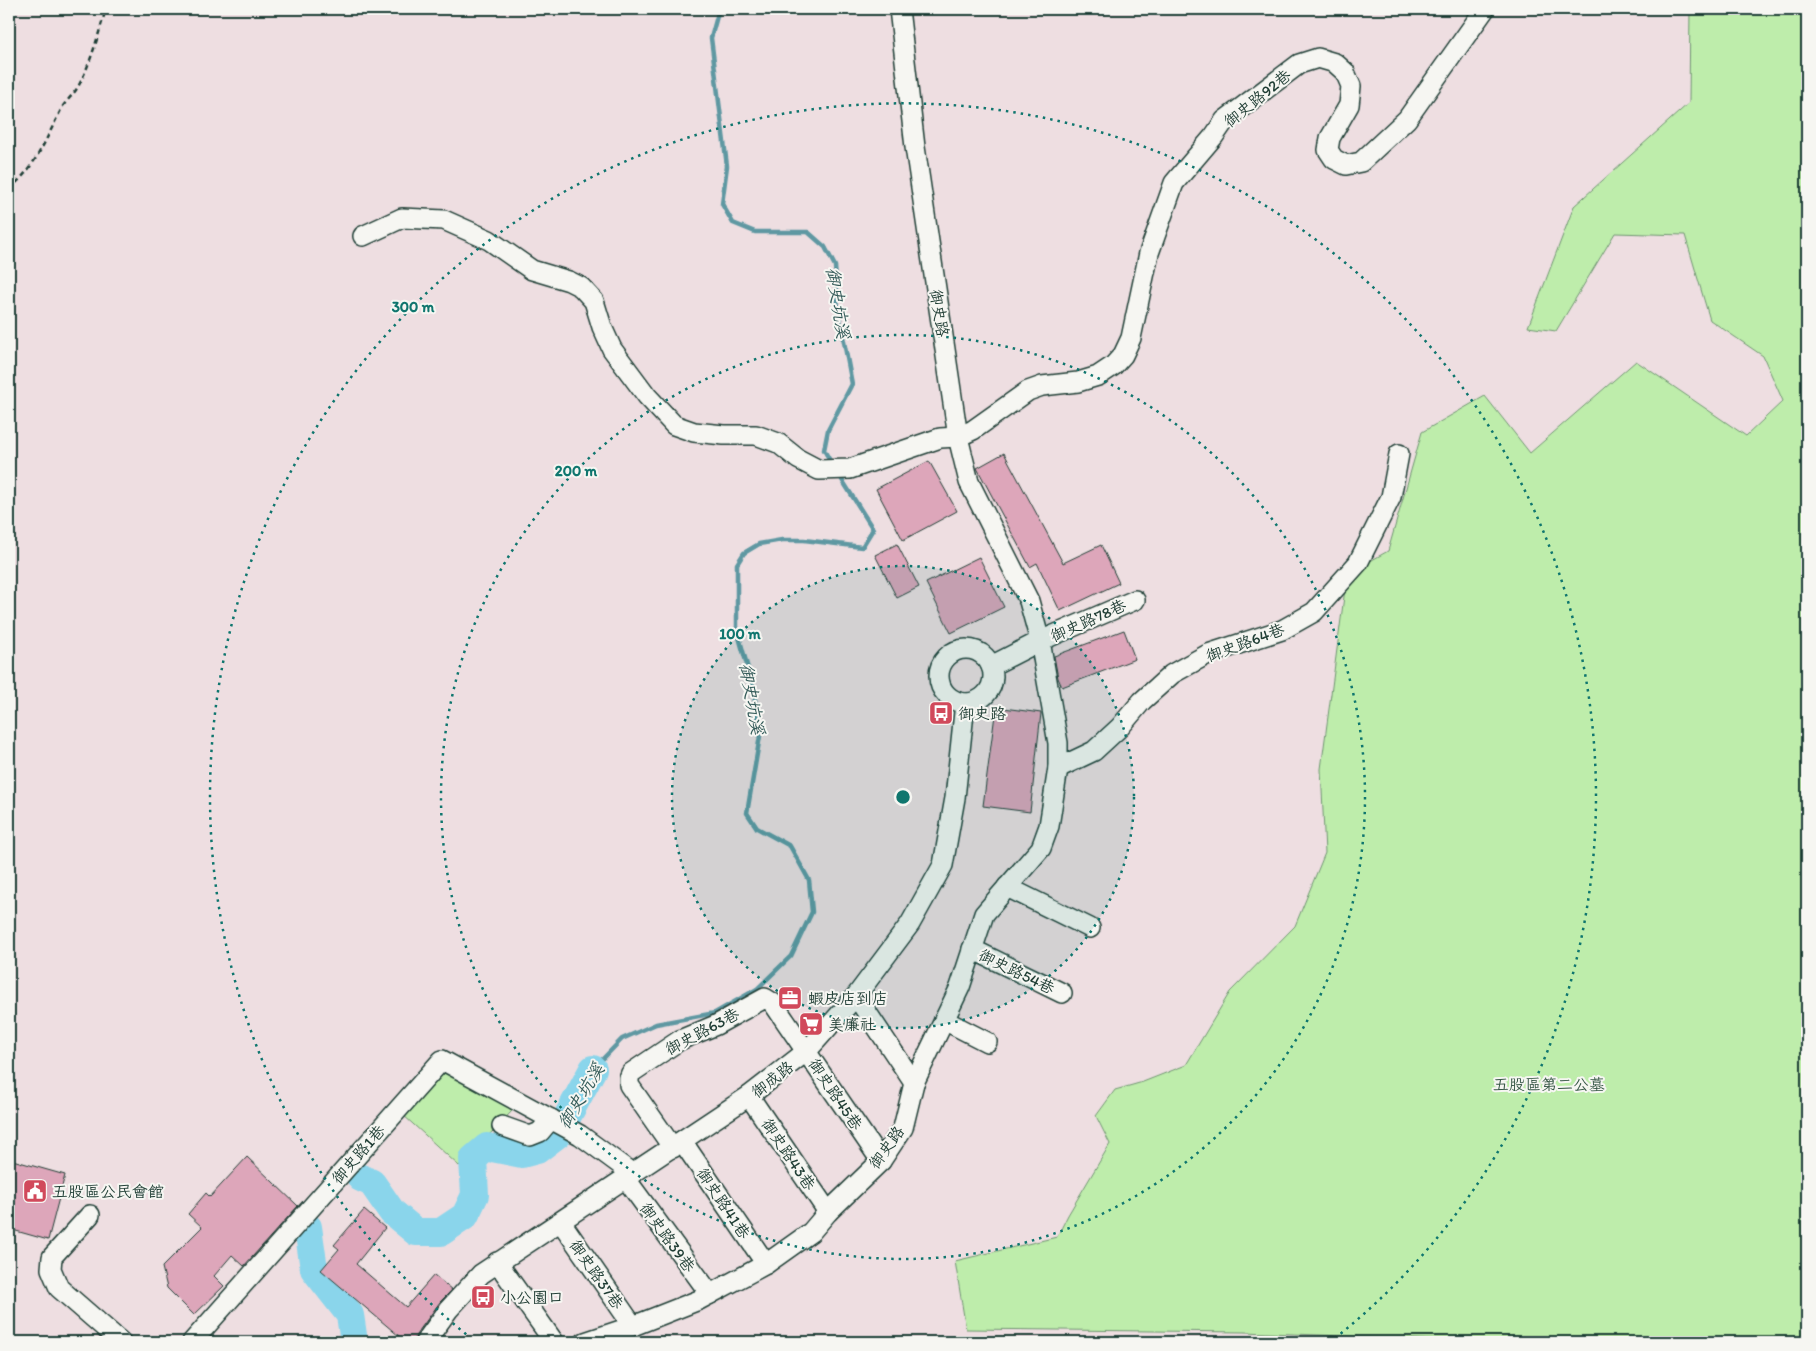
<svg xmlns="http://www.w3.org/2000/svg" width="1816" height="1351" font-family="Itim,'LXGW WenKai TC',sans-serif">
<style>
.green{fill:#beedab;stroke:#6e9570}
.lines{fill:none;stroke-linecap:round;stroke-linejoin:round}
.stream{stroke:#5f98a2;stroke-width:4.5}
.river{stroke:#8ad5eb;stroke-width:28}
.building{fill:#dda6ba;stroke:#1f3d34}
.minor-casing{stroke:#1f3d34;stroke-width:22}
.path{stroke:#1f3d34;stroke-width:2.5;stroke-dasharray:5 4;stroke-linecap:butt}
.minor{stroke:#f6f6f2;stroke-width:19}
.ring{fill:none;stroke:#0f766e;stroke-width:2.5;stroke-dasharray:2.5 5}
.labels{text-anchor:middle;stroke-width:4;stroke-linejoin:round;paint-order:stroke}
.street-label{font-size:16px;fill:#1f3d34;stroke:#f6f6f2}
.poi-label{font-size:16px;fill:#1f3d34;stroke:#f6f6f2;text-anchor:start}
.park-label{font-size:16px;fill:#375746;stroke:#f6f6f2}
.water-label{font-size:18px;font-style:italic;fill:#345b59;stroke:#f6f6f2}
.centre{fill:#0f766e;stroke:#f6f6f2;stroke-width:2.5}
.ring-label{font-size:15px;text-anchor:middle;font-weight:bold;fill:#0f766e;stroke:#f6f6f2;stroke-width:4;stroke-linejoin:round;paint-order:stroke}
</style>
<rect width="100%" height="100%" fill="#eedee1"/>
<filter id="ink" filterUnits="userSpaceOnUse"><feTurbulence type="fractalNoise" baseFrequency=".02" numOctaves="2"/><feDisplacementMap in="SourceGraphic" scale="10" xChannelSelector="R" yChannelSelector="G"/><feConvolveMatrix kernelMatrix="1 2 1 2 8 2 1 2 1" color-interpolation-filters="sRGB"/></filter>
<g filter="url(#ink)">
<g class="green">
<polygon points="1690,9 1807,9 1807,1342 1450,1342 1438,1340 1245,1332 966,1329 955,1261 1057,1237 1068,1215 1110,1144 1096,1116 1115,1090 1143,1082 1186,1065 1230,992 1295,926 1325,853 1321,769 1347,574 1388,551 1422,432 1485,396 1530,453 1636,361 1746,436 1783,401 1763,356 1710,320 1685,235 1615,233 1556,331 1528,327 1574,206 1689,103"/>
<polygon points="442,1068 514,1109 459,1166 402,1114"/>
</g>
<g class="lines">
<g class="stream">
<polyline points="719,9 711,38 727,166 722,204 733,223 755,232 808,232 825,247 835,266 838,310 852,384 828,430 824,450 832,464"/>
<polyline points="593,1069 622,1039 656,1024 715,1013 757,989 791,956 812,912 809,880 790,846 757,828 747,813 760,736 753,686 737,630 737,564 744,553 759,544 782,540 804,540 862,547 873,529 839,475"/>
</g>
<g class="river">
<polyline points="361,1178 372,1183 392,1212 416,1232 441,1232 465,1216 475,1195 473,1159 487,1147 522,1154 537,1150 558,1134 593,1069"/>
<polyline points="308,1227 314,1269 350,1315 354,1342"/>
</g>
</g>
<g class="building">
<polygon points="1004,453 1063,563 1101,545 1119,583 1060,611 1037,563 1030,567 977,468"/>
<polygon points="929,461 957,511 903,540 876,489"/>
<polygon points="897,544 919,587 897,598 875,555"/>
<polygon points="979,557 1004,607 951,633 926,583"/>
<polygon points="1124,630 1135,659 1062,687 1058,678 1054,656"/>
<polygon points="996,707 1041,713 1030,812 983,806"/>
<polygon points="247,1157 298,1206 244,1266 232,1255 214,1276 224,1286 194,1315 167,1288 162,1267 202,1227 188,1214 206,1193 210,1197"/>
<polygon points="9,1159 65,1175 48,1240 9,1229"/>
<polygon points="364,1210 385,1228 356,1264 406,1307 434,1275 452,1290 440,1302 416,1335 414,1342 406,1342 321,1270 339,1249 334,1245"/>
</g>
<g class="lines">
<defs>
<g id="minor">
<polyline points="363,236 402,218 444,220 489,240 532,270 569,281 581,287 594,301 602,327 612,349 647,396 674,425 694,432 724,435 756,435 778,443 798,459 819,470 850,469 940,438 958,437 973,430 1028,391 1042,386 1078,382 1098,376 1113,366 1123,355 1131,338 1149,253 1174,183 1214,136 1225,120 1299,64 1318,58 1335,63 1345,72 1351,86 1349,105 1330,138 1328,150 1334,159 1346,165 1361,162 1407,119 1485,9"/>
<circle cx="966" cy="676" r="27"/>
<polyline points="991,666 1040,641 1135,600"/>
<polyline points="1058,768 1094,751 1120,727 1142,701 1172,674 1208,654 1282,630 1314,612 1358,563 1391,497 1399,454"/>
<polyline points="1007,887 1090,928"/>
<polyline points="972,949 1062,993"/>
<polyline points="856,996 914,1083"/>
<polyline points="944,1020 987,1042"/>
<polyline points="749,1096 828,1212"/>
<polyline points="502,1126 530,1136 540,1132 551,1119"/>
<polyline points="682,1141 766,1264"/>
<polyline points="673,1148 629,1085 629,1078 631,1073 680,1040 716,1025 765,998 773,1003 881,1161"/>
<polyline points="626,1179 710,1294"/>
<polyline points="90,1215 52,1257 51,1269 59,1288 121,1342"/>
<polyline points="561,1222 633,1326"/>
<polyline points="497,1262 554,1342"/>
<polyline points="192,1342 442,1060 580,1135 633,1174"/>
<polyline points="425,1342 449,1309 481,1274 749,1096 807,1051 856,996 910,924 943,865 955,798 965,703"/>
<polyline points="585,1342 633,1326 699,1300 766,1264 811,1232 828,1212 881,1161 903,1128 914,1083 960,987 984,914 1041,848 1049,826 1058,768 1058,743 1040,641 1029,601 969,482 958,437 915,147 899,9"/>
</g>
</defs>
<use href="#minor" class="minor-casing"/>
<path class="path" d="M9 189C36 168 47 136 63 106 68 99 75 93 79 85 92 60 98 35 106 9"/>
<use href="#minor" class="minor"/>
</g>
</g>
<circle cx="903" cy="797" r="231" fill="#0f766e" fill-opacity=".12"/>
<g class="ring">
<circle cx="903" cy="797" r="231"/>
<circle cx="903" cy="797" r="462"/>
<path d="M472 1339A693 693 0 1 1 1334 1339"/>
</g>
<defs>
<symbol id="bus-square" viewBox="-11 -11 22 22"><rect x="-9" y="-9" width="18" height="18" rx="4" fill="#d1495b" stroke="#f6f6f2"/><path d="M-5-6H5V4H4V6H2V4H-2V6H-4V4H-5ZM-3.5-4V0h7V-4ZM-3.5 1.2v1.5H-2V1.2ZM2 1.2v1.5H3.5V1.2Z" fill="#fff"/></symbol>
<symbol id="office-square" viewBox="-11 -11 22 22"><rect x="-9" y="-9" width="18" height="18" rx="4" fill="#d1495b" stroke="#f6f6f2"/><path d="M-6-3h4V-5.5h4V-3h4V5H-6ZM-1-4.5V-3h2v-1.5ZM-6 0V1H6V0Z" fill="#fff"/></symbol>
<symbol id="supermarket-square" viewBox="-11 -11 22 22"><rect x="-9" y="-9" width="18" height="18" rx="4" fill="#d1495b" stroke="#f6f6f2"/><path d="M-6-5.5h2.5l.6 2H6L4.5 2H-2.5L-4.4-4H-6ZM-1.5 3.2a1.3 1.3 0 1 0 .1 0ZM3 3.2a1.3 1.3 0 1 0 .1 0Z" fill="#fff"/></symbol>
<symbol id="civic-square" viewBox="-11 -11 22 22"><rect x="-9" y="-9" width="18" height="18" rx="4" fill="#d1495b" stroke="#f6f6f2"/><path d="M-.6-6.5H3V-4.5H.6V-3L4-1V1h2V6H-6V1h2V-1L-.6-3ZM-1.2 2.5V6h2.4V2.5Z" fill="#fff"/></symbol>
</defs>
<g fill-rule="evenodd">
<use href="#bus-square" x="927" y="699" width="28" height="28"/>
<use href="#office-square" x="776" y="984" width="28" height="28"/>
<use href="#supermarket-square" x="797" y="1010" width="28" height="28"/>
<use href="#civic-square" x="21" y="1177" width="28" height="28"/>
<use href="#bus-square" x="469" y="1283" width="28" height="28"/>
</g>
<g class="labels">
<g class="street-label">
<text transform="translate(1257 98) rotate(-39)" y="6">御史路92巷</text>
<text transform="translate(940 313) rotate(81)" y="6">御史路</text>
<text transform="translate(1088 620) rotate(-24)" y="6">御史路78巷</text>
<text transform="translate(1245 642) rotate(-20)" y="6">御史路64巷</text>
<text transform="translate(1017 971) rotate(26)" y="6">御史路54巷</text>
<text transform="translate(702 1031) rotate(-28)" y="6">御史路63巷</text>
<text transform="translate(772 1079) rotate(-38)" y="6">御成路</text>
<text transform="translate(836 1094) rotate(56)" y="6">御史路45巷</text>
<text transform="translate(886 1147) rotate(-54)" y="6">御史路</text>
<text transform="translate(358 1154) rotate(-49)" y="6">御史路1巷</text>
<text transform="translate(789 1154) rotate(56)" y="6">御史路43巷</text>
<text transform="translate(724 1203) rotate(56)" y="6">御史路41巷</text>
<text transform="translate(668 1237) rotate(54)" y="6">御史路39巷</text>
<text transform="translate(597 1274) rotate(55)" y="6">御史路37巷</text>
</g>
<g class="poi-label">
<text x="958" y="719">御史路</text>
<text x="808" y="1004">蝦皮店到店</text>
<text x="828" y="1030">美廉社</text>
<text x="52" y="1197">五股區公民會館</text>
<text x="500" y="1303">小公園口</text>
</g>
<g class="park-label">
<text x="1549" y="1090">五股區第二公墓</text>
</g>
<g class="water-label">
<text transform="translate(838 303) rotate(81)" y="6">御史坑溪</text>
<text transform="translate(752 699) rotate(80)" y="6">御史坑溪</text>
<text transform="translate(581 1096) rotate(-59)" y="6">御史坑溪</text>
</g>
</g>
<circle cx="903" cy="797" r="8" class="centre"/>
<g class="ring-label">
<text x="413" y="312">300 m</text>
<text x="576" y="476">200 m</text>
<text x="740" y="639">100 m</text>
</g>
<rect width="1816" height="1351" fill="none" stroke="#f6f6f2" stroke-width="30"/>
<rect x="15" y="15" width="1786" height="1321" fill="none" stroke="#1f3d34" stroke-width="2" filter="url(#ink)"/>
</svg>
